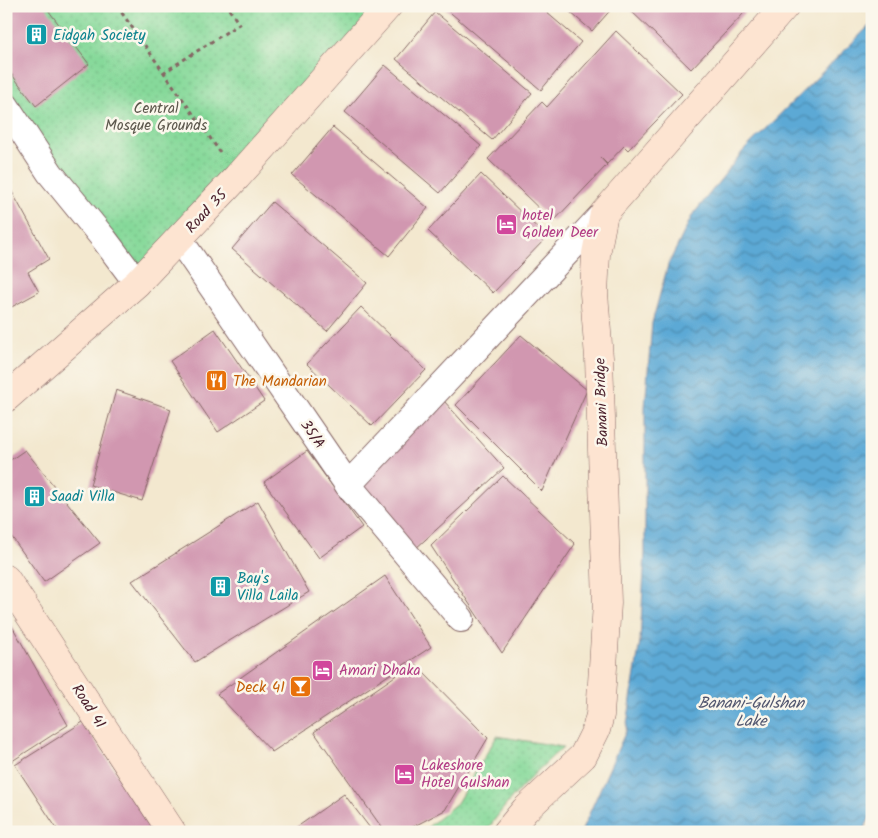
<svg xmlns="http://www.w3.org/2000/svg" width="878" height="838" font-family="Kalam,sans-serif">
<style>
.park{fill:url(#park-dots);stroke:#687c62}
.water{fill:url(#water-waves);stroke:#526480}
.building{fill:#d197b0}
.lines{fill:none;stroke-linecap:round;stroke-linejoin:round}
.minor-casing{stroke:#856564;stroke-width:28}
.secondary-casing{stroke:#856564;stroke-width:29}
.path{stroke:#856564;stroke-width:3;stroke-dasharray:4 4;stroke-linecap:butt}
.minor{stroke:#fff;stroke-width:26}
.secondary{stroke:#fde4d1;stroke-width:28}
.labels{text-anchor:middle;stroke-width:5;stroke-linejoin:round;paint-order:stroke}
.culture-label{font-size:15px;fill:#0d838f;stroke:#fbf7ec;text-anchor:start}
.park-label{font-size:15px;fill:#5c574c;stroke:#fbf7ec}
.street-label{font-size:15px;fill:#4a1f2b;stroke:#fbf7ec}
.hotel-label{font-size:15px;fill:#b23c85;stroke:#fbf7ec;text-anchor:start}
.food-label{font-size:15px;fill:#c56008;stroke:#fbf7ec;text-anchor:start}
.water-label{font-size:16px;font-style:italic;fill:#51566f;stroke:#fbf7ec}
</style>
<defs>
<pattern id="park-dots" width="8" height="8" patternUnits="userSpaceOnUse" patternTransform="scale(1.25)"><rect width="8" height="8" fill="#86d99a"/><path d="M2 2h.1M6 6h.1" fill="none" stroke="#75ba85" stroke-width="1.8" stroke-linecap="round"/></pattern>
<pattern id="water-waves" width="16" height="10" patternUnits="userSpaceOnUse" patternTransform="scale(1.25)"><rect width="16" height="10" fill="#5ba9d5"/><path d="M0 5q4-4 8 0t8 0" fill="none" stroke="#4d89ad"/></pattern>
</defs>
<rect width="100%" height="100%" fill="#fbf7ec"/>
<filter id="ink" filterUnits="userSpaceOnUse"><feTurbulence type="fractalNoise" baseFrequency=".02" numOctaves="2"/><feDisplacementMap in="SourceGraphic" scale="10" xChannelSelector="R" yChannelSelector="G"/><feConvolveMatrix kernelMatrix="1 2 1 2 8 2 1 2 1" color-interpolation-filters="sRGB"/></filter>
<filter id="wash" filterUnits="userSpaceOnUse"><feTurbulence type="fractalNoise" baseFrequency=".0096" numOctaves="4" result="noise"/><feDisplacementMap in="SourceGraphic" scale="20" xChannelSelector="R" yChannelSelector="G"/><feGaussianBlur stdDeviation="1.12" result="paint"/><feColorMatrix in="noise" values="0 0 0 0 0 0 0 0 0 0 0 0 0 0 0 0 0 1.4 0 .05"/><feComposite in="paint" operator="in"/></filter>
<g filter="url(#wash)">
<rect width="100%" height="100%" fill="#f3e8cf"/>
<g class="park">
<polygon points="6,6 375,6 147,287 6,95"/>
<path d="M497 736 563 747C535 772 507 800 486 832H422L457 803Z"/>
</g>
<polygon class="water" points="872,23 872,813 863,832 581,832 626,731 640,641 645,553 645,407 652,323 668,265 692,216 743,151"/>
<g id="blocks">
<g class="building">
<polygon points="6,6 45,6 89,64 36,106 6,67"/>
<polygon points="447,6 539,6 581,42 541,90 445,8"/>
<polygon points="563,6 614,6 592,31"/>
<polygon points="626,6 739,6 745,12 691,69"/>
<polygon points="435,12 532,93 492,140 396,59"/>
<polygon points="616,31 682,94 628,150 624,146 607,164 600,157 607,165 553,222 488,159 542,102 547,107"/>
<polygon points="385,65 481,146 440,193 345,112"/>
<polygon points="333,127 428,208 389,256 292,175"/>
<polygon points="481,174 547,237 493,293 428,231"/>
<polygon points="6,181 49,259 28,272 39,292 6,310"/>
<polygon points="272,202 367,283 327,331 232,249"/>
<polygon points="361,307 426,370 372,426 307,364"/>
<polygon points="215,329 264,401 218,432 170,361"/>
<polygon points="521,335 587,390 542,491 456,405"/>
<polygon points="116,390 171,409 142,501 90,485"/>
<polygon points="444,401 504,468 414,550 353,482"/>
<polygon points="25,450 100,543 44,582 6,529 6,463"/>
<polygon points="307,451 362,527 319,558 264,482"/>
<polygon points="503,476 575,544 502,653 431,546"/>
<polygon points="258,501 309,592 195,662 132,581"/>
<polygon points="385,576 431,647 272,752 217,694"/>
<polygon points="8,619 68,725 6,765 6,620"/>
<polygon points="414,663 488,738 445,810 403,832 385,832 314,732"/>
<polygon points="83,722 153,829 149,832 59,832 15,765"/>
<polygon points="344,794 373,832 290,832"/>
</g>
</g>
</g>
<g filter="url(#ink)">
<use href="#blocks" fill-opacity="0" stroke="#856564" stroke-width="1"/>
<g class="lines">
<defs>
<g id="minor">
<polyline points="6,106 50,173 104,239 137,283"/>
<polyline points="179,239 348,485 461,619"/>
<polyline points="348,485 604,213"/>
</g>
<g id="secondary">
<polyline points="6,398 137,283 237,177 388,6"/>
<polyline points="6,579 172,832"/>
<polyline points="507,832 525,810 583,756 596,730 600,715 607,603 599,358 594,293 596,254 604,213 785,6"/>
</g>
</defs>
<use href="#minor" class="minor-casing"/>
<use href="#secondary" class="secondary-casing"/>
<g class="path">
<polyline points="117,6 220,152"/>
<polyline points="163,73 239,24 227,6"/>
</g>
<use href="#minor" class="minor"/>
<use href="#secondary" class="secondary"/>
</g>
</g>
<defs>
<symbol id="building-square" viewBox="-11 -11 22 22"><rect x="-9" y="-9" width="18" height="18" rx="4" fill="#0f9aa8" stroke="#fbf7ec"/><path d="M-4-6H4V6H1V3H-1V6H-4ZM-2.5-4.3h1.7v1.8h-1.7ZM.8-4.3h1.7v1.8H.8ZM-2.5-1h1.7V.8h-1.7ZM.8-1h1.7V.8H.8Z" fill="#fff"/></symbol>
<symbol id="hotel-square" viewBox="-11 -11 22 22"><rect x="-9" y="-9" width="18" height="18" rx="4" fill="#d1479c" stroke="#fbf7ec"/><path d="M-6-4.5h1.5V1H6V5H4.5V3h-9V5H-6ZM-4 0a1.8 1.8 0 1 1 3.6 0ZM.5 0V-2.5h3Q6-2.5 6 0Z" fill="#fff"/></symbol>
<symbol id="restaurant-square" viewBox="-11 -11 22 22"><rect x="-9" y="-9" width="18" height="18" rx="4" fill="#e8710a" stroke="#fbf7ec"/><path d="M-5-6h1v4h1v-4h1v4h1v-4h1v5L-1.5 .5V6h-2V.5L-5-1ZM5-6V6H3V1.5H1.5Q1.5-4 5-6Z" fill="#fff"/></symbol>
<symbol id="bar-square" viewBox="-11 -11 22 22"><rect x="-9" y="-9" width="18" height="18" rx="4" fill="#e8710a" stroke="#fbf7ec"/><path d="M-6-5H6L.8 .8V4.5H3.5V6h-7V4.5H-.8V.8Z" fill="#fff"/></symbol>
</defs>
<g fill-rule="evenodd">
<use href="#building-square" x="24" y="22" width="25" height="25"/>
<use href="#hotel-square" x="494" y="212" width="25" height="25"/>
<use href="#restaurant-square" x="204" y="368" width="25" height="25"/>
<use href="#building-square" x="22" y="484" width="25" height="25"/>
<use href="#building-square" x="208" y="574" width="25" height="25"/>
<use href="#hotel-square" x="310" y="658" width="25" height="25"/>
<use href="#bar-square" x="288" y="674" width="25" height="25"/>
<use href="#hotel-square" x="392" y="762" width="25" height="25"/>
</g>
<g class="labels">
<g class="culture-label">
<text x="53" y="40">Eidgah Society</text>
<text x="50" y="501">Saadi Villa</text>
<text x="237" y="583">Bay's<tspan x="237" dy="17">Villa Laila</tspan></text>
</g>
<g class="park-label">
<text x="156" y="113">Central<tspan x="156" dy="17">Mosque Grounds</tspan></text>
</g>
<g class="street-label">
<text transform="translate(206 211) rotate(-47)" y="5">Road 35</text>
<text transform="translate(601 402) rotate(-92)" y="5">Banani Bridge</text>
<text transform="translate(313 434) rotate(56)" y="5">35/A</text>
<text transform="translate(89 706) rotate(57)" y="5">Road 41</text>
</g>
<g class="hotel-label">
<text x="522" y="220">hotel<tspan x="522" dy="17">Golden Deer</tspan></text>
<text x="339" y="675">Amari Dhaka</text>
<text x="421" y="770">Lakeshore<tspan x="421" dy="17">Hotel Gulshan</tspan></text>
</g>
<g class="food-label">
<text x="233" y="386">The Mandarian</text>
<text x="285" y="692" text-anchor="end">Deck 41</text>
</g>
<g class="water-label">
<text x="751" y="708">Banani-Gulshan<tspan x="751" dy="18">Lake</tspan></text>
</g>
</g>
<rect width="878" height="838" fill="none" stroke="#fbf7ec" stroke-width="25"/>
</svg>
